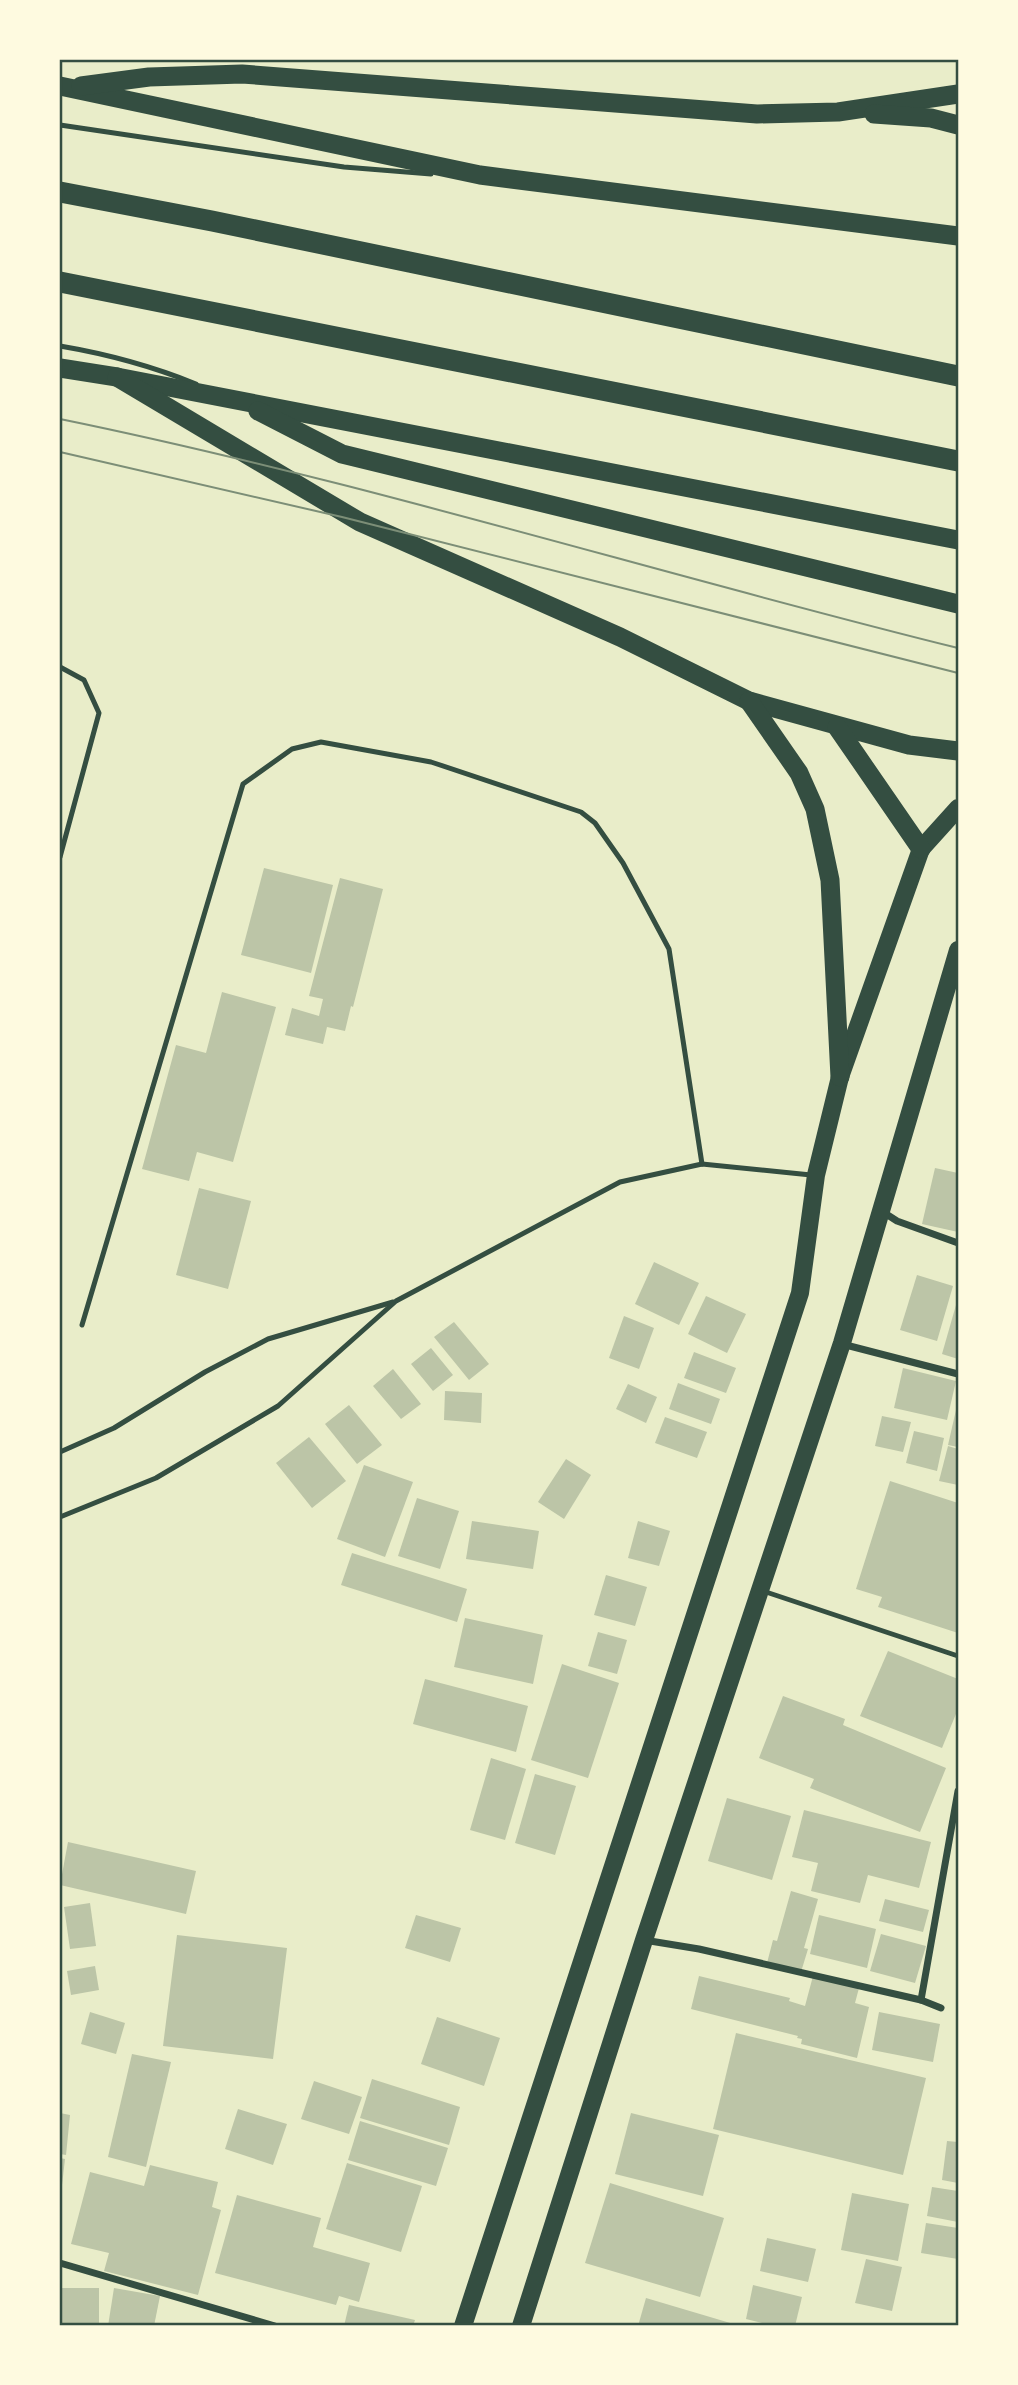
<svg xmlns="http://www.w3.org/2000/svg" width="1018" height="2385" font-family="Ubuntu,sans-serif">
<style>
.building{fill:#bcc5a7}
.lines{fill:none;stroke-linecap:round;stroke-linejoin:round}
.service{stroke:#344e41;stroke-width:5}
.minor{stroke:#344e41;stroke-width:7}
.primary{stroke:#344e41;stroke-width:18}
.trunk{stroke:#344e41;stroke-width:19}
.motorway{stroke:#344e41;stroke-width:21}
.tram{stroke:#7c8e77;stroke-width:2}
.neatline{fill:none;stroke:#344e41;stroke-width:2.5}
</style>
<rect width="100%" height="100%" fill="#e9edc9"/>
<g class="building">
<polygon points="264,868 333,885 311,973 241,955"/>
<polygon points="340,878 383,889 353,1007 351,1006 345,1031 327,1027 323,1044 285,1035 292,1008 319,1016 323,999 309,996"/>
<polygon points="222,992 276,1007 233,1162 197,1152 189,1181 142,1169 176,1045 206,1053"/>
<polygon points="935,1168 958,1173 958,1232 922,1224"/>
<polygon points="199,1188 251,1201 228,1289 176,1275"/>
<polygon points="654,1262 699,1283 679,1325 635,1304"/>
<polygon points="917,1275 953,1286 937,1341 900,1330"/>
<polygon points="706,1296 746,1314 727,1353 688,1334"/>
<polygon points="958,1298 958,1359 942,1354"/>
<polygon points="624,1316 654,1328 639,1369 609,1358"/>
<polygon points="454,1322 489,1364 469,1380 434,1337"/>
<polygon points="431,1348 453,1375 433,1391 411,1364"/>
<polygon points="694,1352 736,1368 726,1393 684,1378"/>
<polygon points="903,1368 956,1381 947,1420 894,1408"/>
<polygon points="393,1369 421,1404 401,1419 373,1386"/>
<polygon points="678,1383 720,1399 711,1424 669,1409"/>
<polygon points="628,1384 657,1397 646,1423 616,1409"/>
<polygon points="445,1391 482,1393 481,1423 444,1420"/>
<polygon points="349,1405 382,1445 357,1464 325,1424"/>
<polygon points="956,1410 958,1411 958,1447 948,1445"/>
<polygon points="882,1416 911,1422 903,1452 875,1446"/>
<polygon points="665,1417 707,1432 697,1458 655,1443"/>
<polygon points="914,1431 944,1438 937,1471 906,1463"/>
<polygon points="309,1437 346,1481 312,1508 276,1463"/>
<polygon points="948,1446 958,1449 958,1485 939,1481"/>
<polygon points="566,1459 591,1475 564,1519 538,1502"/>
<polygon points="364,1465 413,1482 385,1557 337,1539"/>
<polygon points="890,1481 958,1503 958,1633 878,1607 882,1597 856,1589"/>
<polygon points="417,1498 459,1511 440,1569 398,1556"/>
<polygon points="472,1521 539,1531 533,1569 466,1559"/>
<polygon points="638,1521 670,1531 659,1566 628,1558"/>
<polygon points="352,1553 467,1589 457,1622 341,1585"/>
<polygon points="606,1575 647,1587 635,1626 594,1615"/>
<polygon points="465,1618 543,1635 533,1684 454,1667"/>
<polygon points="598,1632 627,1640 617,1674 588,1666"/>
<polygon points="888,1651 958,1679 958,1709 942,1748 860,1716"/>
<polygon points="562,1664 619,1683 588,1778 531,1760"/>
<polygon points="425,1679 528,1706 516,1752 413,1724"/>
<polygon points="783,1696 845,1719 843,1725 946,1768 920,1832 810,1788 814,1779 759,1758"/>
<polygon points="491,1758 526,1769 505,1840 470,1830"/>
<polygon points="535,1774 576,1786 555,1855 515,1843"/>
<polygon points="727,1798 791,1816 772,1880 708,1861"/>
<polygon points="804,1810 931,1842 919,1888 868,1875 860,1903 811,1891 818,1863 792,1857"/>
<polygon points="68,1842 196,1871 186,1914 60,1885"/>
<polygon points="791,1891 818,1899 804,1948 808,1949 801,1972 767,1963 773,1940 777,1941"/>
<polygon points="885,1899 929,1910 923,1932 879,1921"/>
<polygon points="90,1903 96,1946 70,1949 64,1907"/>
<polygon points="416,1915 461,1928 450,1962 405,1948"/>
<polygon points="819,1915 876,1929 867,1968 810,1954"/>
<polygon points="881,1934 926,1946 915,1983 870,1971"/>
<polygon points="177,1935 287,1948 273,2059 163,2046"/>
<polygon points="95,1966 99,1990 71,1995 67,1971"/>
<polygon points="699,1976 790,1998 789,2001 805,2006 813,1976 859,1988 855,2003 869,2007 857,2058 801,2044 802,2039 797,2038 798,2036 691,2009"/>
<polygon points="90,2012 125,2023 116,2054 81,2044"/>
<polygon points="879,2012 940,2024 933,2062 872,2050"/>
<polygon points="437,2017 500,2038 484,2086 421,2064"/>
<polygon points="736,2033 926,2078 903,2175 713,2129"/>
<polygon points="132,2054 171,2062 146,2167 108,2157"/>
<polygon points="372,2079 460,2107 449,2145 360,2118"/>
<polygon points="314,2081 362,2097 349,2134 301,2119"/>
<polygon points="238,2109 287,2124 273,2165 225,2149"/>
<polygon points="60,2113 70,2115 66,2155 60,2154"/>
<polygon points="631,2113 719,2135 703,2196 615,2174"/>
<polygon points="360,2121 448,2148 436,2186 348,2160"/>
<polygon points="947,2141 958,2142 958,2183 942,2180"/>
<polygon points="60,2158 65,2159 61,2194 60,2194"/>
<polygon points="347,2163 422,2186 401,2252 326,2229"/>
<polygon points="150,2165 218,2182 212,2207 221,2210 198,2295 104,2271 109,2253 71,2244 90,2172 144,2186"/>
<polygon points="610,2183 724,2218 700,2297 585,2263"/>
<polygon points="932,2187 958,2191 958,2222 927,2216"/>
<polygon points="852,2193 909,2204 898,2261 841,2250"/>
<polygon points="237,2195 321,2218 313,2247 370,2263 359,2302 339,2296 336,2305 215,2273"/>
<polygon points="926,2223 958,2228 958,2259 921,2253"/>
<polygon points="767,2238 816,2249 808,2282 760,2271"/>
<polygon points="866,2259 902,2267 892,2311 855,2303"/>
<polygon points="753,2285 802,2297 795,2326 774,2326 746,2319"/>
<rect x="60" y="2288" width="39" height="38"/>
<polygon points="114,2288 160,2296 154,2326 108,2326"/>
<polygon points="646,2298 737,2325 737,2326 638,2326"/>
<polygon points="349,2305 415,2320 413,2326 344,2326"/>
</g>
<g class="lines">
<g class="service">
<polyline points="60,125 344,167 431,174"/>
<path d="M60 346C107 354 152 366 196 384"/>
<polyline points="60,667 84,680 99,713 60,857"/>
<polyline points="82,1325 243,784 292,749 321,742 431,762 581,812 595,823 623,863 669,949 702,1164"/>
<polyline points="60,1452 114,1428 205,1372 268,1339 393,1302"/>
<polyline points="60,1517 156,1478 278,1406 396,1301 620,1182 702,1164 811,1175"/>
<polyline points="763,1591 958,1656"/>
</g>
<g class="minor">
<polyline points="883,1212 897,1221 958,1243"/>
<polyline points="842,1344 958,1374"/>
<polyline points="644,1940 699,1949 921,2000 941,2008"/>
<polyline points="921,2000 958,1791"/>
<polyline points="60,2263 275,2326"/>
</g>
<g class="primary">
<polyline points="463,2326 800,1293 816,1175 840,1077 921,849 958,808"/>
<polyline points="521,2326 644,1940 842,1343 958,950"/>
</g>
<g class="trunk">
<polyline points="60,86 480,175 958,236"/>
<polyline points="81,86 149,77 242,74 757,114 838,112 958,94"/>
<polyline points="874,114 931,118 958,125"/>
<polyline points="60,368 117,377 958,540"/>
<polyline points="117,377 360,522 620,637 749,701 909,745 958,751"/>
<polyline points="258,411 342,454 958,604"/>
<polyline points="749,701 799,773 815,809 830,880 840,1077"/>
<polyline points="837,727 921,849"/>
</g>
<g class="motorway">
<polyline points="60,192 212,221 958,376"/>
<polyline points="60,282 958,461"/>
</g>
<g class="tram">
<path d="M60 419C363 481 658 574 958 648"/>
<polyline points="60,452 342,517 958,673"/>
</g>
</g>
<rect width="1018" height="2385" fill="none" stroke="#fefae0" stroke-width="122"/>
<rect x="61" y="61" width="896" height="2263" class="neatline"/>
</svg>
